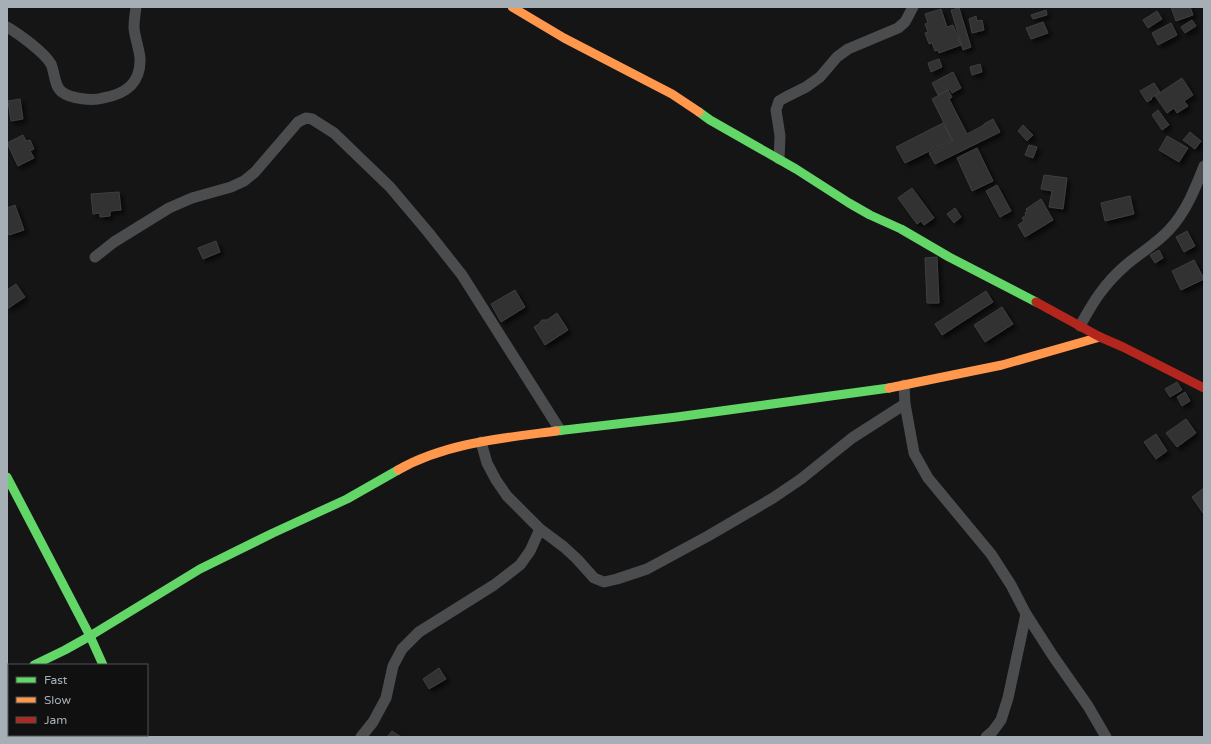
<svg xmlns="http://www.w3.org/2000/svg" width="1211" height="744" font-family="'Varela Round',sans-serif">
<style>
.building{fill:#303031;stroke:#3e4042;filter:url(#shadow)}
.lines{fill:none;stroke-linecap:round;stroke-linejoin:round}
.street{stroke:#4a4c4e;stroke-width:11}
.fast{stroke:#63d668;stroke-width:9}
.slow{stroke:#ff974d;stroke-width:9}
.jam{stroke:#b3261e;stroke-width:9}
</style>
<defs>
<filter id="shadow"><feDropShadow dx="3.5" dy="3.5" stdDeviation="2" flood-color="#0009"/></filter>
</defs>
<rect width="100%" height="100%" fill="#151516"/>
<g class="building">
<polygon points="1171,7 1190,7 1193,15 1176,21"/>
<polygon points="959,8 971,47 963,50 951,10"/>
<polygon points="941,9 947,27 953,25 961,45 939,53 938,50 935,51 932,43 929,44 925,33 928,32 925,24 928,23 925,14"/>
<polygon points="1046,10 1047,15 1033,19 1031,15"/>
<polygon points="1157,11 1162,19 1148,28 1143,20"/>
<polygon points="976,16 977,21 982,20 984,30 972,33 969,19"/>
<polygon points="1192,20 1196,26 1185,33 1181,27"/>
<polygon points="1043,22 1048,33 1031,39 1026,28"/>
<polygon points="1171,23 1177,35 1158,45 1152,33"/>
<polygon points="939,59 942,67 931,72 928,63"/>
<polygon points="980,64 982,72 972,75 970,67"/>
<polygon points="953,72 961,88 952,93 950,89 938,95 932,83"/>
<polygon points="1182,78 1193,95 1184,101 1188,106 1177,113 1174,108 1167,113 1155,96"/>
<polygon points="1154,83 1160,92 1151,98 1152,99 1147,102 1140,91"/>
<polygon points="948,90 952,97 949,99 967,134 984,125 984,124 993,119 1000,132 935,164 929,153 953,141 932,99"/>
<polygon points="20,99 23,119 11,121 8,101"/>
<polygon points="1158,110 1169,125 1162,130 1152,115"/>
<polygon points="943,123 952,140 905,163 896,147"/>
<polygon points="1023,125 1033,135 1027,141 1018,131"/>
<polygon points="1190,132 1201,141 1195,149 1183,140"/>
<polygon points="23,135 26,141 30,140 34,149 30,151 34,158 18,166 7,143"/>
<polygon points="1167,136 1188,148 1179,162 1159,150"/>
<polygon points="1029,145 1037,147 1033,158 1025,155"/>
<polygon points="977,148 993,181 972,191 957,158"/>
<polygon points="1044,175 1067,178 1063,209 1049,207 1052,191 1041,189"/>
<polygon points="997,185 1011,211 1000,217 986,191"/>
<polygon points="912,188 934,218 924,225 921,221 917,224 898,198"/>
<polygon points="119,192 121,210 110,211 110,216 100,217 100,213 93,214 91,194"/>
<polygon points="1130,196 1134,214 1105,221 1101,203"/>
<polygon points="1041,199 1053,220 1025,237 1018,225 1024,221 1022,218 1026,215 1025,213 1027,211 1026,209"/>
<polygon points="15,205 24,230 9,235 7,230 7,208"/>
<polygon points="955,208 961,217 954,223 947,214"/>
<polygon points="1187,231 1195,246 1184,252 1176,237"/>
<polygon points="216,241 220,252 203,259 198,248"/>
<polygon points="1159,250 1163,258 1155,263 1150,255"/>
<polygon points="937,257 939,303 927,303 925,258"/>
<polygon points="1194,260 1204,279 1181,290 1172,271"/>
<polygon points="16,284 25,297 7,309 7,290"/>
<polygon points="515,290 525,307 501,322 491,304"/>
<polygon points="986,291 993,302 942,335 935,324"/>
<polygon points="1002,307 1013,324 985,342 974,325"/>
<polygon points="557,313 568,330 545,345 534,327 539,324 542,320 547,320"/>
<polygon points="1177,382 1182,390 1170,397 1165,389"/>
<polygon points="1185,392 1190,401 1182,406 1177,397"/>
<polygon points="1186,419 1196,433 1177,447 1166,433"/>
<polygon points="1156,434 1167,451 1156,459 1144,442"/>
<polygon points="1204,488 1204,513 1203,513 1192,497"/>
<polygon points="439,668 446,679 429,689 423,679"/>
<polygon points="392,731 401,737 387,737"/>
</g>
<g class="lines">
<g class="street">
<path d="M7 27C19 34 44 52 51 64 55 73 54 86 62 92 71 99 93 101 103 98 126 94 141 83 140 58 139 48 135 38 134 28 134 21 135 14 136 7"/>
<polyline points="779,159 780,136 776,110 779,101 786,97 806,87 820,77 837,57 848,49 898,28 905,22 913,7"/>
<polyline points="95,257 114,242 169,208 192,198 231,187 244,181 255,172 298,122 306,118 312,119 334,133 390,187 428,232 462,275 560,430"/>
<path d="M1080 326C1093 302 1104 284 1126 265 1140 253 1156 244 1169 230 1186 212 1195 189 1204 166"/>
<polyline points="904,385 905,404 914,453 928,478 991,554 1011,585 1026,614 1053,656 1088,706 1106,737"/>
<polyline points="481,442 487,463 496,480 507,496 540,529 564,547 577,559 594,578 604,582 617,579 647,569 708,536 773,498 801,479 852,438 905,404"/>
<polyline points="361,737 373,722 386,698 393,666 402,649 419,632 494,585 520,565 530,551 540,529"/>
<polyline points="986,737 993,731 1001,720 1008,698 1026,614"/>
</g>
<g class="fast">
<polyline points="699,112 710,120 796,169 849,203 870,215 901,229 949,257 1036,302"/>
<polyline points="556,431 677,417 889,388"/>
<polyline points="7,477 90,636 103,665"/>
<polyline points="34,665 65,650 90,636 200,569 273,533 347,499 398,470"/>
<polyline points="7,678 9,677"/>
</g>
<g class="slow">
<polyline points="512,7 564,38 672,94 699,112"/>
<polyline points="889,388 1002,365 1100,337"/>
<path d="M398 470C445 443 503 438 556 431"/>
<polyline points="135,735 136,737"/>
</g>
<polyline class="jam" points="1036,302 1100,337 1123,347 1204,388"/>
</g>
<rect width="1211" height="744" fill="none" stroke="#a7afb6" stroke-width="16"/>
<rect x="8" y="664" width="140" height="72" fill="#101011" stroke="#4c5053"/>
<rect x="16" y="677" width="20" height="6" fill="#63d668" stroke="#4c5053"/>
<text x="44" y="684" font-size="12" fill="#a7afb6">Fast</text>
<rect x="16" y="697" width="20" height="6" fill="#ff974d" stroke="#4c5053"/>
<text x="44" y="704" font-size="12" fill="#a7afb6">Slow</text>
<rect x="16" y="717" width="20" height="6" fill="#b3261e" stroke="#4c5053"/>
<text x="44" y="724" font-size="12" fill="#a7afb6">Jam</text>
</svg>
